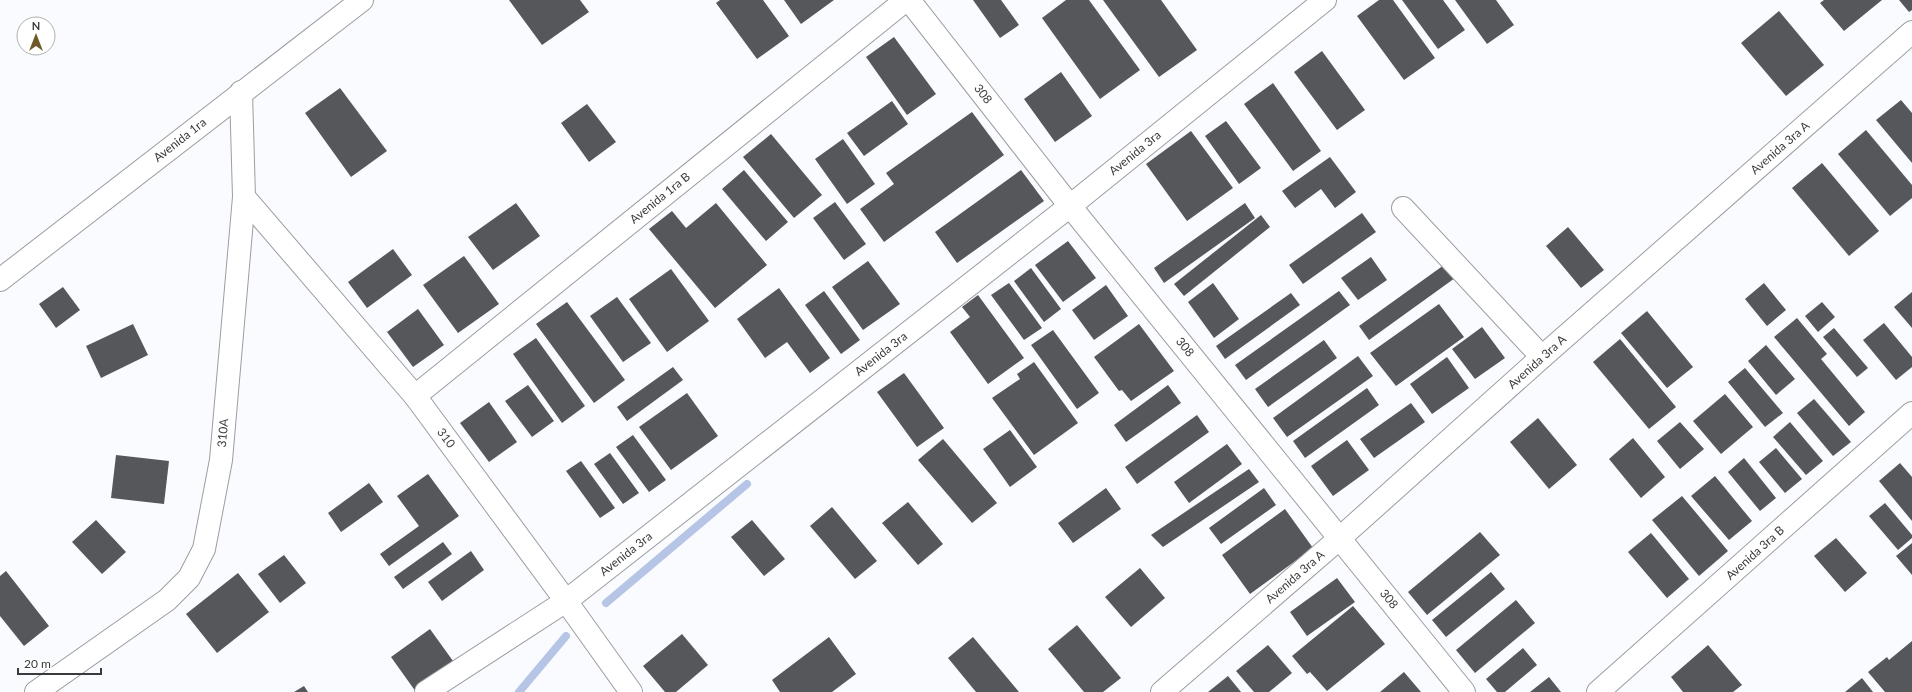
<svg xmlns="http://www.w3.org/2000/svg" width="1912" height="692" font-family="Lato,sans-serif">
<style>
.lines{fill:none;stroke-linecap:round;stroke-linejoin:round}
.stream{stroke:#b6c5e6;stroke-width:8}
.building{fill:#55575a}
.minor-casing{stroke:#9b9da1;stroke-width:24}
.minor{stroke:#fff;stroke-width:22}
.labels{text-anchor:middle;stroke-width:4;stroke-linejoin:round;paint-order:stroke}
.street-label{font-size:12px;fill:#393a3b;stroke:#fff}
</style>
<rect width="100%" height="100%" fill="#fafbff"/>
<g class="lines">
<g class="stream">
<polyline points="606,603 747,484"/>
<polyline points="519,692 566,636"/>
</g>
</g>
<g class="building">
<polygon points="509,0 580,0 589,12 542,45"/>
<polygon points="720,0 763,0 789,36 757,59 716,3"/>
<polygon points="784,0 834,0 801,24"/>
<polygon points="973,0 1001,0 1019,25 1000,38"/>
<polygon points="1066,0 1089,0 1140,70 1100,99 1042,18"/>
<polygon points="1103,0 1161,0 1197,50 1159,77"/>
<polygon points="1379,0 1393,0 1435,58 1404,80 1357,16"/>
<polygon points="1402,0 1443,0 1465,30 1438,49"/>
<polygon points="1455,0 1496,0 1514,25 1487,44"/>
<polygon points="1824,0 1882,0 1844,31 1820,3"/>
<polygon points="1899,0 1912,0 1912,10 1909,12"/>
<polygon points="1779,11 1824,65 1786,96 1741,43"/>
<polygon points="894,37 936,94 907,115 866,57"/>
<polygon points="1322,51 1365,110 1337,130 1294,72"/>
<polygon points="1061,72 1092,116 1055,142 1024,99"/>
<polygon points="1273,83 1321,151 1293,171 1244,104"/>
<polygon points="340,88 387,151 351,177 305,113"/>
<polygon points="1901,100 1912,113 1912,163 1876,120"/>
<polygon points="892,101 908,124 864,156 847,133"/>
<polygon points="587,104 616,142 589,162 561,123"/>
<polygon points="972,112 1004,155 884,242 860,209 894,184 886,173"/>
<polygon points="1226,121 1261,168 1239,184 1205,136"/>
<polygon points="1866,130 1912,185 1912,198 1890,216 1838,154"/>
<polygon points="1191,131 1233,188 1187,221 1146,164"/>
<polygon points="771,134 822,195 794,218 743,157"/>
<polygon points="843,139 875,184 847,204 815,159"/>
<polygon points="1330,157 1356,192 1335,208 1321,189 1295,208 1282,191"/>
<polygon points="1822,163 1879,231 1849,256 1792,188"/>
<polygon points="744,170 788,222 766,241 722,189"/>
<polygon points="1021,170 1044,201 957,263 935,232"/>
<polygon points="835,202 866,244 844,260 813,218"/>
<polygon points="516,203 540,236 493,270 468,237"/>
<polygon points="716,203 767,265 715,308 649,229 672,211 686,228"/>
<polygon points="1245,203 1255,218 1164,283 1154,268"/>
<polygon points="1362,213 1376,232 1303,284 1289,265"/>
<polygon points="1261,215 1270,227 1184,296 1174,284"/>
<polygon points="1568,227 1604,270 1581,288 1546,246"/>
<polygon points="1068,241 1096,278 1063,302 1035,265"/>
<polygon points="393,249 412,275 367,308 348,282"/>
<polygon points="464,256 499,304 458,333 423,285"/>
<polygon points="1371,257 1387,280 1358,300 1341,278"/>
<polygon points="868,261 900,304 863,330 832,287"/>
<polygon points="1444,265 1455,278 1369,340 1359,326"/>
<polygon points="1031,268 1061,309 1044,322 1014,281"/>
<polygon points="671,269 709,321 667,352 629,299"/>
<polygon points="1009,283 1042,328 1024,340 991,295"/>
<polygon points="1213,283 1239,319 1214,338 1188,302"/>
<polygon points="1764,283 1786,310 1767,326 1745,299"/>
<polygon points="1106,285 1128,316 1094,340 1072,310"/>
<polygon points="63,287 80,310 56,328 39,304"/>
<polygon points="779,288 830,358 810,373 787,342 765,358 737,319"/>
<polygon points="824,291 860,340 841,354 805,305"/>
<polygon points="1339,291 1350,305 1246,380 1235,365"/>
<polygon points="1912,292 1912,328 1894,307"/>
<polygon points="1291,293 1300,305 1225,359 1216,346"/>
<polygon points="978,295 1024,358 988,384 950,332 970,317 962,307"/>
<polygon points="617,297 651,343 623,362 590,316"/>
<polygon points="567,302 625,380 594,403 536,324"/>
<polygon points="1822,302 1835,317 1818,332 1805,316"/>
<polygon points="1439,304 1464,337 1396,386 1370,353"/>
<polygon points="418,309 444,345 413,367 387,332"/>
<polygon points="1647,311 1693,367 1667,388 1621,333"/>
<polygon points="1797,318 1827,354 1821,359 1865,412 1849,426 1774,337"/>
<polygon points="1884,323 1912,357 1912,367 1896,380 1863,340"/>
<polygon points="133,324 148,355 101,378 86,346"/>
<polygon points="1139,324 1174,371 1131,401 1122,390 1119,391 1094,357"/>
<polygon points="1482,327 1505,358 1475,379 1452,349"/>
<polygon points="1834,328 1868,368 1857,377 1823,337"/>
<polygon points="1053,330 1099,393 1077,409 1031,345"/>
<polygon points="536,338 585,406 562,423 513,354"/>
<polygon points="1620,339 1676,407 1649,429 1593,362"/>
<polygon points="1324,340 1337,358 1268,407 1255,389"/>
<polygon points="1766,345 1795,379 1776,395 1748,361"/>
<polygon points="1358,356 1373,376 1287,437 1273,418"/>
<polygon points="1447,357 1469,388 1432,414 1410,384"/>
<polygon points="1034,362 1078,423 1034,455 992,398 1020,379 1017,374"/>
<polygon points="673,367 683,380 627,421 617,407"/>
<polygon points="1745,368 1783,413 1765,427 1728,382"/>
<polygon points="904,373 944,428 917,447 877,392"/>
<polygon points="528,385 554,421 532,437 505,401"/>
<polygon points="1168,385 1181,403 1126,442 1114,425"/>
<polygon points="1367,388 1379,405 1305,458 1293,441"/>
<polygon points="687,393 718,436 671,470 639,427"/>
<polygon points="1725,394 1753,427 1721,454 1693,421"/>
<polygon points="1814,399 1851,442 1833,456 1797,413"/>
<polygon points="489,402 517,442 489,462 460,423"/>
<polygon points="1411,403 1425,422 1374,458 1360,439"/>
<polygon points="1197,415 1209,432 1137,484 1125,467"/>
<polygon points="1538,418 1577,465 1549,489 1510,442"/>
<polygon points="1680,422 1704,449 1680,469 1657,441"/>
<polygon points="1790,422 1823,461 1806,475 1773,437"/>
<polygon points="1010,430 1037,467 1010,487 983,449"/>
<polygon points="633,435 666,480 649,492 616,447"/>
<polygon points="1633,438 1665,477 1641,498 1609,459"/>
<polygon points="943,439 997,503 972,523 918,460"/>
<polygon points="1347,440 1369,470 1333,496 1311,466"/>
<polygon points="1227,444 1242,464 1189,503 1174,482"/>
<polygon points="1776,448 1802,479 1785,493 1759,462"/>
<polygon points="610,453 639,493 623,504 594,464"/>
<polygon points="116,455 169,461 164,504 111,498"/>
<polygon points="1744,458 1776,498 1760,511 1728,472"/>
<polygon points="581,461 615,508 600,518 566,471"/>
<polygon points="1900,463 1912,477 1912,521 1879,481"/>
<polygon points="1249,469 1259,482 1163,547 1151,535"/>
<polygon points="428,474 459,516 389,566 380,554 419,526 397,496"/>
<polygon points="1715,476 1752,521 1729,540 1691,496"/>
<polygon points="369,483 383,502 341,532 328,513"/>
<polygon points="1106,488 1121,509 1073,543 1058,523"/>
<polygon points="1264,488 1276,505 1221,544 1209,528"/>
<polygon points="1682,496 1728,551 1699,576 1652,520"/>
<polygon points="908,502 943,544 918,565 882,523"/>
<polygon points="1885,503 1912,535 1912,538 1898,550 1869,516"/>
<polygon points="832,507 877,561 855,579 810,526"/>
<polygon points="1285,509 1313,548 1250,594 1222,555"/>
<polygon points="96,520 126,552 102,574 72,542"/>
<polygon points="752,520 785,559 764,576 731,537"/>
<polygon points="1480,532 1500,555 1427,615 1408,592"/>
<polygon points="1651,533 1689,579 1667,598 1628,552"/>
<polygon points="1836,538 1867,573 1845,592 1814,556"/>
<polygon points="443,542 452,554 403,589 394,577"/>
<polygon points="1912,543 1912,575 1896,556"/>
<polygon points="471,551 484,570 442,601 428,582"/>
<polygon points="284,555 306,583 280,603 258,574"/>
<polygon points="1140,568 1165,598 1131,627 1105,597"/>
<polygon points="6,571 49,626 24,646 0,616 0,576"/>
<polygon points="1491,572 1505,589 1446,637 1432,620"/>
<polygon points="238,573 269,612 217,653 186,614"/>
<polygon points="1337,578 1355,602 1307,636 1290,612"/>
<polygon points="1516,600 1535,623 1475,673 1456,650"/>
<polygon points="1353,606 1385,644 1327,691 1310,672 1307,674 1292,656"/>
<polygon points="1077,625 1121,678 1103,692 1084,692 1048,649"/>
<polygon points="430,629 458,668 416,692 391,657"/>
<polygon points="682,634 708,665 676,692 665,692 643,666"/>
<polygon points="829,637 856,674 832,692 780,692 772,680"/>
<polygon points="973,637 1019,692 976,692 948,658"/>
<polygon points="1912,641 1912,692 1885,692 1868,672 1887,657 1889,660"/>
<polygon points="1268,645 1292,673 1269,692 1254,692 1236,671"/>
<polygon points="1708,645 1742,685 1733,692 1683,692 1671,677"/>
<polygon points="1523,648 1537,665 1505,692 1497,692 1486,679"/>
<polygon points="1404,672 1421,692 1380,692"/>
<polygon points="1228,676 1241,692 1208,692"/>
<polygon points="1549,677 1561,692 1530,692"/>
<polygon points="1862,678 1873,692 1845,692"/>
<polygon points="304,686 308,692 294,692"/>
</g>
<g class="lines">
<defs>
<g id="minor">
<polyline points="909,0 1070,206 1464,692"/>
<polyline points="244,197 415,396 566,601 631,692"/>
<polyline points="1403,208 1542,357"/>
<polyline points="0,280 362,0"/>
<polyline points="415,396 906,0"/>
<polyline points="36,692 167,600 189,578 204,549 221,460 244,197 241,92"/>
<polyline points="426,692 566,601 1070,206 1325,0"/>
<polyline points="1162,692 1340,538 1542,357 1912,32"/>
<polyline points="1598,692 1912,413"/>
</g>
</defs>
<use href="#minor" class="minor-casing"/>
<use href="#minor" class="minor"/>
</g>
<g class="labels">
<g class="street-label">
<text transform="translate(983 94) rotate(52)" y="4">308</text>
<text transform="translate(180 140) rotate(-38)" y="4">Avenida 1ra</text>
<text transform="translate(1780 148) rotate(-41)" y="4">Avenida 3ra A</text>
<text transform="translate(1135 153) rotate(-39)" y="4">Avenida 3ra</text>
<text transform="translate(660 198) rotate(-39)" y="4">Avenida 1ra B</text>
<text transform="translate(1185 347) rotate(51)" y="4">308</text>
<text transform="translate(881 354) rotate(-38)" y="4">Avenida 3ra</text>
<text transform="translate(1537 362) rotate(-42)" y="4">Avenida 3ra A</text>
<text transform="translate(223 433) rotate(-85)" y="4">310A</text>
<text transform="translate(446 438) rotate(53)" y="4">310</text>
<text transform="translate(1755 553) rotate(-42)" y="4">Avenida 3ra B</text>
<text transform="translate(626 554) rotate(-38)" y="4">Avenida 3ra</text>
<text transform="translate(1295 577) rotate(-41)" y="4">Avenida 3ra A</text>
<text transform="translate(1389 599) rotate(51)" y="4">308</text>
</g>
</g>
<g transform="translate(36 36)"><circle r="19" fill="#ffffff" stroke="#b0b0b1"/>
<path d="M0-3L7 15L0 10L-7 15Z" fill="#705929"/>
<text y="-6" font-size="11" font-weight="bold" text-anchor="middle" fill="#393a3b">N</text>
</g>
<path d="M18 668v6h83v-6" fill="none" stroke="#393a3b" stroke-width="2"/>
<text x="24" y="668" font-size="12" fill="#393a3b" stroke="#ffffff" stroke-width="3" paint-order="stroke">20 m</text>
</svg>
